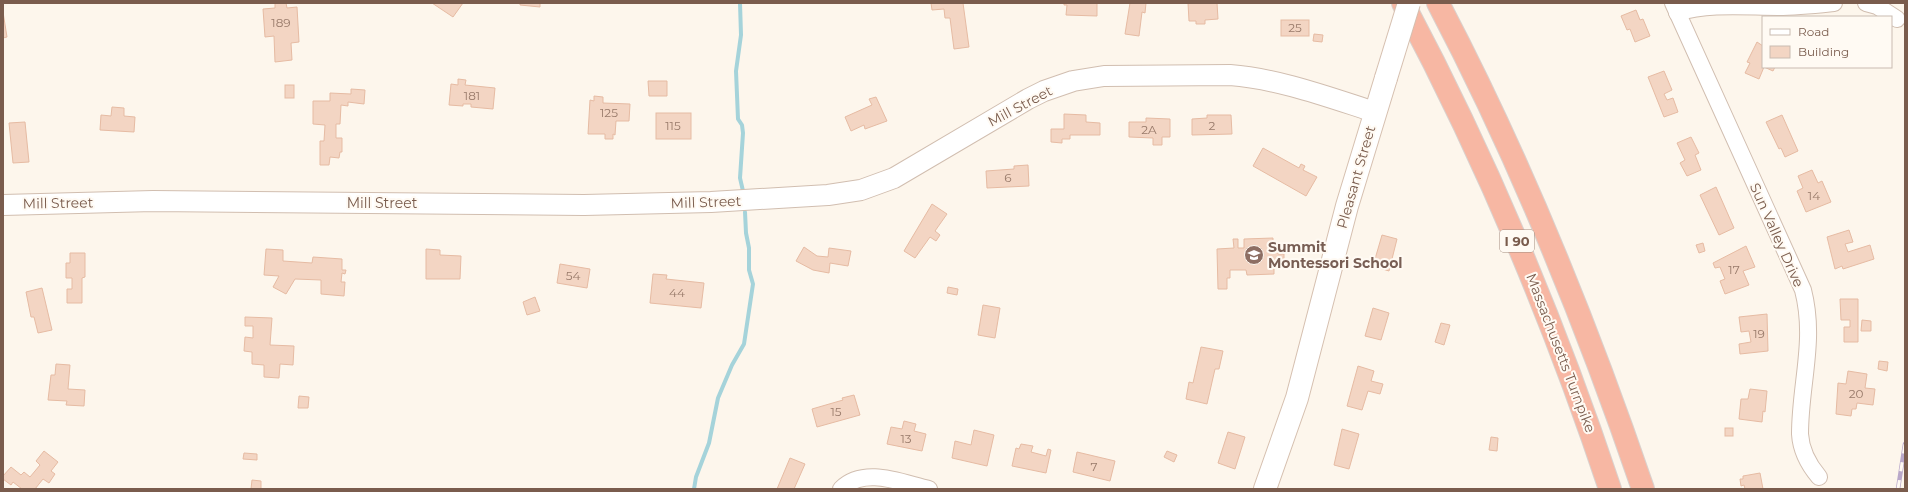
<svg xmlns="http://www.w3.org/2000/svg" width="1908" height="492" font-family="Montserrat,sans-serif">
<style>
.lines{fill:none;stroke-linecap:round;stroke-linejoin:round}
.stream{stroke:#a5d3da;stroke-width:4}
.building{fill:#f3d5c3;stroke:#e6bba3}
.minor-casing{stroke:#d1beb0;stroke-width:18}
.tertiary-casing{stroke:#d1beb0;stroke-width:22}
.secondary-casing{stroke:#d6c0b0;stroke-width:24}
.motorway-casing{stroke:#dad1cd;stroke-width:24}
.minor{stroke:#fff;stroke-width:16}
.tertiary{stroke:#fff;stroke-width:20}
.secondary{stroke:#fff;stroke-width:22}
.motorway{stroke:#f7b7a3;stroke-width:22}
.rail-casing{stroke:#b9a8c9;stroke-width:4.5}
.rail{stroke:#fffaf3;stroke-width:3;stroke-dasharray:9;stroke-linecap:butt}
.secondary-bridge-casing{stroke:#d6c0b0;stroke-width:24;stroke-linecap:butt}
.secondary-bridge{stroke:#fff;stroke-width:22}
.labels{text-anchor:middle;stroke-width:4;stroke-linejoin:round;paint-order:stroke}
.number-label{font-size:12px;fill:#987a6a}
.shield{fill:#fffaf3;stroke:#a28b7f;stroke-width:1}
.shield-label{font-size:13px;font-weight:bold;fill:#7a5c4d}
.street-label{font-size:14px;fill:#7a5c4d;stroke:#fffaf3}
.education-label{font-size:14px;font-weight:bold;fill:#785e54;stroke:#fffaf3;text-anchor:start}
</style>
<rect width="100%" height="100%" fill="#fdf6ec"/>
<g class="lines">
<g class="stream">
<polyline points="740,3 741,35 736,71 738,119 742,125 743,133 740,178 743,191"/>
<polyline points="694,489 696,477 709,443 718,398 732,365 744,344 753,284 749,270 749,248 746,233 745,212"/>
</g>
</g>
<g class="building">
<polygon points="275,3 286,3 287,8 297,7 299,42 291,43 292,60 275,62 274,36 265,37 263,9 275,8"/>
<polygon points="432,3 463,3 453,17"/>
<polygon points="520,3 540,3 540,7 520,5"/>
<polygon points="931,3 963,3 969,47 954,49 950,18 945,18 944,9 932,10"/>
<polygon points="1064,3 1097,3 1097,16 1066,15 1067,5 1064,5"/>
<polygon points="1130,3 1146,3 1145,13 1142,12 1139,36 1125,34"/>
<polygon points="1188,3 1217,3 1218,19 1205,20 1205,24 1196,24 1196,21 1189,21"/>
<polygon points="1636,10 1640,20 1643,19 1650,36 1635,42 1630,29 1627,30 1621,16"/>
<polygon points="3,12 7,37 3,38"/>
<rect x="1281" y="20" width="28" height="16"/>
<polygon points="1314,34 1323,35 1322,42 1313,41"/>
<polygon points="1757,42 1763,46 1763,67 1775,67 1773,71 1764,67 1759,79 1745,73 1750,63 1747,62"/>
<polygon points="1664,71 1672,90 1664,94 1667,100 1673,98 1678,112 1664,117 1648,77"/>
<polygon points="458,79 466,80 465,85 495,88 493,109 471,107 471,104 463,104 463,106 449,105 451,84 458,85"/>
<polygon points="648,81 667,81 667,96 649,96"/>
<rect x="285" y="85" width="9" height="13"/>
<polygon points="351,89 365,90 364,104 348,102 348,106 341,105 340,124 336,124 336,138 342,138 342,152 340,152 339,158 330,157 329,165 320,165 320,141 324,141 325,125 313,124 313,101 330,101 330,93 351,94"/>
<polygon points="594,96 603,97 603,103 630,104 629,121 616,121 615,135 613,134 613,139 605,139 605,134 588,134 590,100 594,101"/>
<polygon points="876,97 887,121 865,129 864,125 851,131 845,117 872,105 869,99"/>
<polygon points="112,107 124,108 124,116 135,117 134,132 100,130 101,115 111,116"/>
<rect x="656" y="113" width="35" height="26"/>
<polygon points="1064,114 1086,115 1086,122 1100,123 1100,135 1070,135 1070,139 1062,139 1062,143 1051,142 1051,129 1064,129"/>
<polygon points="1207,115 1231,115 1232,134 1192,135 1192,119 1207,118"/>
<polygon points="1782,115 1798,151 1785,157 1781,148 1779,149 1766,122"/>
<polygon points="1146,118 1170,119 1170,137 1162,137 1162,145 1153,145 1153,138 1129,137 1129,122 1146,122"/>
<polygon points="25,122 29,162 13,163 9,123"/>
<polygon points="1691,137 1699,153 1695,155 1701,170 1687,176 1680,163 1685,160 1677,143"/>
<polygon points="1263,148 1299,168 1301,164 1305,166 1303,170 1317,177 1306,196 1253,166"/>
<polygon points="1028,165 1029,186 987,188 986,171 1014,169 1014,166"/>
<polygon points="1812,170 1818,183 1822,181 1831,202 1806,212 1797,191 1803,188 1798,176"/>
<polygon points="1716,187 1734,228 1719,235 1700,195"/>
<polygon points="932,204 947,214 935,231 940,235 936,241 930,237 915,258 904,251"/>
<polygon points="1849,230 1853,242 1845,244 1848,252 1870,245 1874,259 1843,269 1842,266 1835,269 1827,237"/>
<polygon points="1382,235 1397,239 1389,271 1373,266"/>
<polygon points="1273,238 1273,251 1278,251 1278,254 1284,254 1284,263 1274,263 1274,274 1247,275 1246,270 1230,270 1230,278 1227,278 1227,289 1218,289 1217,249 1234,248 1233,239 1238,239 1238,248 1244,248 1244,239"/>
<polygon points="1703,243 1705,251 1699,253 1696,245"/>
<polygon points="1746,246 1755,267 1743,271 1749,285 1725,294 1720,281 1725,279 1720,267 1715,268 1713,263"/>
<polygon points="804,247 817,256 828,257 829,248 851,251 848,266 830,263 829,273 813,270 796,261"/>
<polygon points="266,249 283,250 283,261 312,263 313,257 342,259 342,270 346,270 345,274 342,273 341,282 345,282 344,296 321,294 321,280 295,279 286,294 273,287 279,276 264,275"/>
<polygon points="426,249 440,250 440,255 461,256 460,279 426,279"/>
<polygon points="70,253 85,253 85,277 82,278 82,303 67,303 67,289 72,289 72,278 66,278 66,263 70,263"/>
<polygon points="560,264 590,269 587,288 557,283"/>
<polygon points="653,274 667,275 666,279 704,283 701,308 650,303"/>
<polygon points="948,287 958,289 957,295 947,293"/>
<polygon points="42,288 52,330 38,333 34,317 31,317 26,292"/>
<polygon points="535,297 540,311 527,315 523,302"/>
<polygon points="1840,299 1858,299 1858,342 1844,342 1844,327 1850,327 1850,320 1841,320"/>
<polygon points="983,305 1000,308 995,338 978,335"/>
<polygon points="1373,308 1389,313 1381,340 1365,336"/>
<polygon points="1767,314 1768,351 1740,354 1739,344 1751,342 1749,331 1741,332 1739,317"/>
<polygon points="245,317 272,318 270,345 294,346 293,365 280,364 279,378 264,377 264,365 252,364 252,352 244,351 245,337 253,338 253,326 245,326"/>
<polygon points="1862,320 1871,321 1871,331 1861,331"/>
<polygon points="1441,323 1450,325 1444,345 1435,342"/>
<polygon points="1201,347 1223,351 1219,369 1215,369 1207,404 1186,399 1189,382 1193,383"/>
<polygon points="1879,361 1888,362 1887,371 1878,369"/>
<polygon points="56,364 70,365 68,389 85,390 84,406 66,405 67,401 48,400 51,375 55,375"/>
<polygon points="1358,366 1374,371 1371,381 1383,384 1380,394 1368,391 1362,410 1347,406"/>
<polygon points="1848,371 1867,374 1865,388 1875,389 1873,405 1857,403 1856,409 1852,409 1851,416 1836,414 1838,383 1846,384"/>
<polygon points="1750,389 1767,391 1765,412 1763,411 1762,422 1739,419 1741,399 1748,399"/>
<polygon points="854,395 860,415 817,427 812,409 843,400 842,398"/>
<polygon points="299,396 309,397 308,408 298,408"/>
<polygon points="904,421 916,424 914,431 926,434 922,451 887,444 891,427 902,429"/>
<rect x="1725" y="428" width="8" height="8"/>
<polygon points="1342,429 1359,434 1349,469 1334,465"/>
<polygon points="974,430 994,435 987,466 952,458 955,441 971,445"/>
<polygon points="1228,432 1245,437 1235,469 1218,463"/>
<polygon points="1491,437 1498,438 1497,451 1489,450"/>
<polygon points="1021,444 1033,446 1031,452 1046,456 1048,449 1051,450 1046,473 1012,466 1016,448 1019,449"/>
<polygon points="44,451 58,462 51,471 55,474 49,483 43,479 35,489 22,489 13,482 11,485 3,479 3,476 11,467 21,475 24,472 30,477 40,465 36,461"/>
<polygon points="1167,451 1177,455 1174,462 1164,457"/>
<polygon points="1077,452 1115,461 1110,481 1073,472"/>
<polygon points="244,453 257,454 257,460 243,459"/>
<polygon points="790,458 805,464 794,489 777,489"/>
<polygon points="1760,473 1763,489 1745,489 1744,485 1741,486 1740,479 1743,479 1743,476"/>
<polygon points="252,480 261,481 261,489 251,489"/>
</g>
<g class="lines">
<defs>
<g id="minor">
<path d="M1673 3 1803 290C1816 340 1800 384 1800 434 1801 451 1808 464 1819 477"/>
<polyline points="1866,3 1877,6 1897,19"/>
<path d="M1677 13C1710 3 1745 7 1778 7 1797 7 1815 5 1834 3"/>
<path d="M841 489C864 466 902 483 929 489"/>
</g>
<path id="tertiary" d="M3 205 153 201 584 205 711 202 828 195 861 190 894 178 1028 99 1044 91 1073 81 1104 76 1230 75C1280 79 1328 97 1375 112"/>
<polyline id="secondary" points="1265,489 1297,398 1347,206 1386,78"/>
<g id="motorway">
<path d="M1403 3C1486 159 1554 321 1610 489"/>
<path d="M1438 3C1520 159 1586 322 1643 489"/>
</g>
</defs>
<use href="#minor" class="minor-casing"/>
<use href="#tertiary" class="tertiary-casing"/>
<use href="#secondary" class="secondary-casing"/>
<use href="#motorway" class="motorway-casing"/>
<use href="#minor" class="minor"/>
<use href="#tertiary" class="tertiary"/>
<use href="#secondary" class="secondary"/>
<use href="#motorway" class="motorway"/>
<defs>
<polyline id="rail" points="1898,489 1905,444"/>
</defs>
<use href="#rail" class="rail-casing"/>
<use href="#rail" class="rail"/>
<defs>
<polyline id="secondary-bridge" points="1386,78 1409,3"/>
</defs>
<use href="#secondary-bridge" class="secondary-bridge-casing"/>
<use href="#secondary-bridge" class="secondary-bridge"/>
</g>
<defs>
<symbol id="school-disc" viewBox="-11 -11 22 22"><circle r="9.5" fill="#8d6e63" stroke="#fffaf3"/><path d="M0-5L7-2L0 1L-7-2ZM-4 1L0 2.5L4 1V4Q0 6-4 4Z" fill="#fff"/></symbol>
</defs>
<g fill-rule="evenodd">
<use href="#school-disc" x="1243" y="244" width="22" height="22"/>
</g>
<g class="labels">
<g class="number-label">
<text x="281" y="27">189</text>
<text x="1295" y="32">25</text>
<text x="472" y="100">181</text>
<text x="609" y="117">125</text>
<text x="673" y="130">115</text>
<text x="1212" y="130">2</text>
<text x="1149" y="134">2A</text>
<text x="1008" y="182">6</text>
<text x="1814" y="200">14</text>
<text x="1734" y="274">17</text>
<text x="573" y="280">54</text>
<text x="677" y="297">44</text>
<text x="1759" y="338">19</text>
<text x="1856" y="398">20</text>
<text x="836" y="416">15</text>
<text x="906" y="443">13</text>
<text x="1094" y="471">7</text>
</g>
<rect class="shield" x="1500" y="230" width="34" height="22" rx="3"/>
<g class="shield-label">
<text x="1517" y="246">I 90</text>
</g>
<g class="street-label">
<text transform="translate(1020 106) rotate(-28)" y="5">Mill Street</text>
<text transform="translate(1356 177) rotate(-74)" y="5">Pleasant Street</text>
<text transform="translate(706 202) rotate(-2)" y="5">Mill Street</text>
<text transform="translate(58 203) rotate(-1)" y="5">Mill Street</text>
<text x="382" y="208">Mill Street</text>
<text transform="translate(1777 235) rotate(66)" y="5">Sun Valley Drive</text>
<text transform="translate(1561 353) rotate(69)" y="5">Massachusetts Turnpike</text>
</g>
<g class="education-label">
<text x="1268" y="252">Summit<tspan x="1268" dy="16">Montessori School</tspan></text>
</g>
</g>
<rect width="1908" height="492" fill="none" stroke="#7a5c4d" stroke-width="8"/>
<rect x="1762" y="16" width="130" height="52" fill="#fffaf3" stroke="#cabbb1"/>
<rect x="1770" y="29" width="20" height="6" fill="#ffffff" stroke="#cabbb1"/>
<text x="1798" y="36" font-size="12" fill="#7a5c4d">Road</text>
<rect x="1770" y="46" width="20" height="12" fill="#f3d5c3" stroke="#cabbb1"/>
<text x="1798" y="56" font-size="12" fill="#7a5c4d">Building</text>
</svg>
